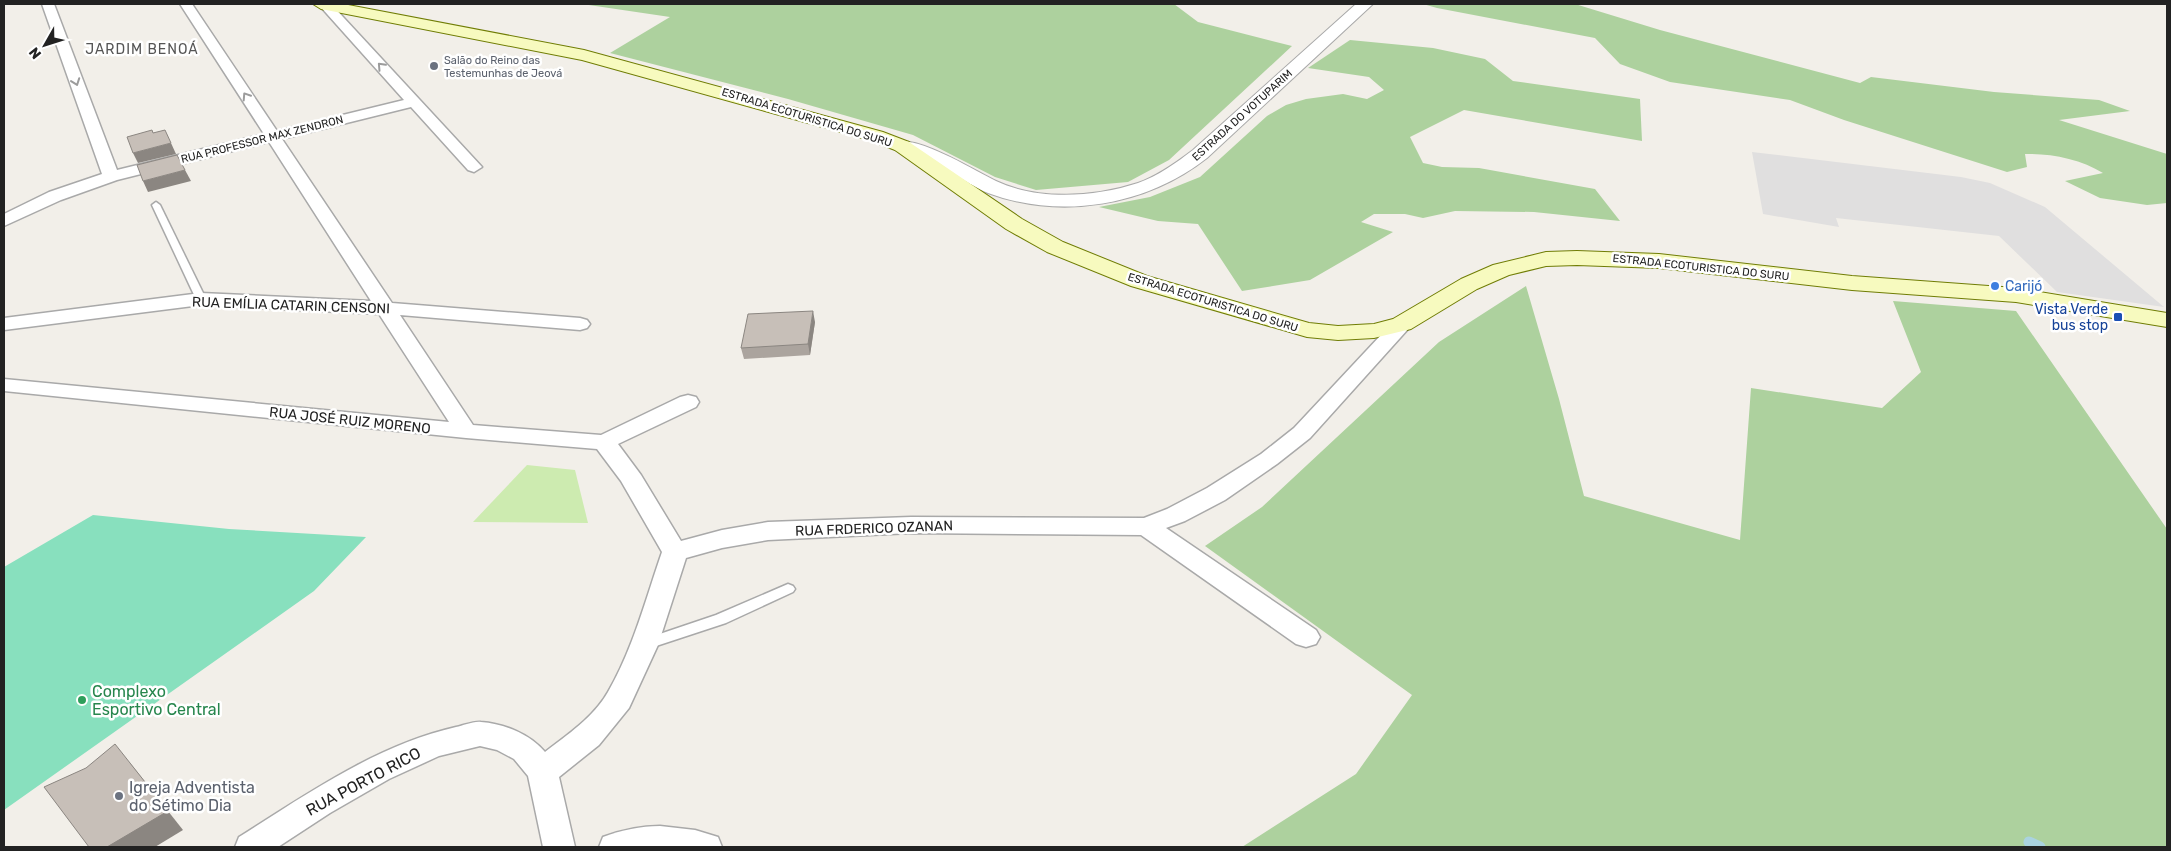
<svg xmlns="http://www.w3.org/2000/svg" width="2171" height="851" font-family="Rubik,sans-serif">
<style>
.residential{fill:#e0dfdf}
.grass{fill:#cdebb0}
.forest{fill:#add19e}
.pitch{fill:#88e0be}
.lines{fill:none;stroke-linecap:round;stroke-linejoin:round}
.stream{stroke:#aad3df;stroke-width:11}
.service-casing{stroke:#a9a9a9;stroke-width:3}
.minor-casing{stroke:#a9a9a9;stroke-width:3}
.tertiary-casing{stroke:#a9a9a9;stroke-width:2}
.secondary-casing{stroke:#707d05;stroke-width:2}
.service{fill:#fff;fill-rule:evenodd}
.minor{fill:#fff;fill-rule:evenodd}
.tertiary{fill:#fff;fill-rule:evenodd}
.secondary{fill:#f7fabf;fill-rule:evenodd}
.wall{fill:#aba49e}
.shaded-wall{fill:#8b8681}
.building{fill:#c7bfb8;stroke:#8b8681}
.oneway{stroke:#9c9c9c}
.worship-dot{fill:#6b7280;stroke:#fff;stroke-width:2}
.shop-dot{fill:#3f7fe0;stroke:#fff;stroke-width:2}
.transit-dot{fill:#1a4fb4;stroke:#fff;stroke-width:2}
.leisure-dot{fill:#2e9e5b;stroke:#fff;stroke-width:2}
.labels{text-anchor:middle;stroke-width:5;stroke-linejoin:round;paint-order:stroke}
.far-worship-label{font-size:11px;fill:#5b616d;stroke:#fff;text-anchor:start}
.far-street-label{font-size:11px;fill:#222;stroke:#fff}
.far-quarter-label{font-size:14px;letter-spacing:1px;fill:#555;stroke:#fff}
.shop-label{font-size:14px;fill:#366cbe;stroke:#fff;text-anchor:start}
.street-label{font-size:14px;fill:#222;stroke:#fff}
.transit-label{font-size:14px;fill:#164399;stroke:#fff;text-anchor:end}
.near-leisure-label{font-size:16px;fill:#27864d;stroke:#fff;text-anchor:start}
.near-street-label{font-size:16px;fill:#222;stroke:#fff}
.near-worship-label{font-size:16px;fill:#5b616d;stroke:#fff;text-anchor:start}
</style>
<rect width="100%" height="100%" fill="#f2efe9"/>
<polygon class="residential" points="1752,152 1961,177 1990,183 2045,207 2164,307 2057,292 1999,236 1836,218 1839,227 1763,214"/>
<polygon class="grass" points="527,465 575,470 588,523 473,522"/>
<g class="forest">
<polygon points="582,4 1174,4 1198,22 1292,46 1169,160 1128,182 1036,190 995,177 913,135 788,99 610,53 670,17"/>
<path d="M1423 4H1575L1660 30 1860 83 1871 77 1994 92 2099 100 2130 111 2059 120 2167 154V203L2147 205 2100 198 2065 181 2103 173C2081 159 2050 153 2025 154L2027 167 2007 172 1844 120 1790 100 1670 82 1620 64 1595 38 1437 8Z"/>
<polygon points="1350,40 1433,48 1485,59 1513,81 1640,99 1642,141 1464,110 1410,137 1423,163 1442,167 1479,168 1595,189 1620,221 1534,212 1455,211 1423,218 1405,214 1374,214 1361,222 1393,232 1310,280 1242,291 1198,224 1158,221 1099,207 1150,197 1200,177 1267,116 1286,105 1306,99 1343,94 1367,99 1384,90 1369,77 1308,68"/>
<polygon points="1526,286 1559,399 1584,496 1740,540 1751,388 1882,408 1921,372 1893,301 2016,311 2167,529 2167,847 1242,847 1356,774 1412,695 1205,546 1262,507 1439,342"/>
</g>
<polygon class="pitch" points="93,515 229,529 366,537 314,591 4,810 4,567"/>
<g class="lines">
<polyline class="stream" points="2029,842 2040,847"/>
<defs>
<g id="service">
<polygon points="156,202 160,205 206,299 204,301 198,301 196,299 152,205"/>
<polygon points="788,584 793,586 795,589 793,592 726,623 647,649 642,648 640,644 642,640 716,615"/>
</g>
<g id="minor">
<path d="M42 4H54L117 170 264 134 180 4H192L277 131 404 100 319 5 331 4 482 167 474 172 468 170 411 107 282 139 392 303 580 318 587 320 590 324 587 328 580 330 400 315 473 425 601 435 680 397 688 395 696 397 699 402 696 407 618 444 641 475 681 541 722 530 768 522 911 517 1144 518 1167 509 1207 488 1261 454 1294 428 1395 320 1402 318 1409 320 1412 324 1409 328 1310 438 1277 464 1225 500 1185 521 1166 528 1316 630 1320 637 1316 644 1306 647 1296 644 1141 535 911 533 768 540 722 548 686 558 658 645 629 708 599 745 559 777 575 847H543L528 776 514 759 497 750 480 746 439 756 389 779 330 813 278 847H235L239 837C307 794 377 745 456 727 463 726 473 721 481 722 505 724 530 734 545 752 567 735 594 717 608 692 633 649 646 598 662 552L621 481 597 449 466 438 4 391V379L449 422 379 314 201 305 4 330V318L201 293 371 301 269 142 117 180 61 200 4 226V214L49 192 102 174Z"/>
<path d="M660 826 695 830 718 837 722 847H599L603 837C622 830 640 826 660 826Z"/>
</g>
<path id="tertiary" d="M1356 4H1373L1207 158C1146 206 1061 220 988 193 975 188 964 179 951 173 933 163 915 156 895 150L892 146 895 142C920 136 973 170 996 181 1038 201 1095 197 1138 183 1158 176 1176 163 1193 150Z"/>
<polygon id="secondary" points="313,4 343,4 584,50 883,132 909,142 1022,219 1063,242 1147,276 1309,323 1338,326 1374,324 1393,319 1461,279 1493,265 1546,252 1577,251 1659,254 1852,276 2016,288 2167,313 2167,327 2016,302 1852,290 1659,268 1577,265 1546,266 1509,275 1477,289 1411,329 1374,338 1338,340 1307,337 1131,286 1047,252 1006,229 895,150 869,140 582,60 321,9"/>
</defs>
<use href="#service" class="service-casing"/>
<use href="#minor" class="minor-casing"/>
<use href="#tertiary" class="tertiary-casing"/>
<use href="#secondary" class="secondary-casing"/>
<use href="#service" class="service"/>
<use href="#minor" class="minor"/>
<use href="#tertiary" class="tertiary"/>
<use href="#secondary" class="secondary"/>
</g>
<polygon class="wall" points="815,322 810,355 744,359 741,348"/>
<g class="shaded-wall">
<polygon points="171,143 176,154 138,163 133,153"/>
<polygon points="185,170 191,181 148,192 143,181"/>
<polygon points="813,311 815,322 810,355 808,344"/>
<polygon points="130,763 183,830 155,847 107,847"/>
</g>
<g class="building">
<polygon points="152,130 153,133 165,130 171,143 133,153 127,137"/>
<polygon points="177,155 185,170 143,181 137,165"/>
<polygon points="813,311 808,344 741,348 748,314"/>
<polygon points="115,744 168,811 107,847 89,847 44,787 86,768"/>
</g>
<defs><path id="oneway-chevron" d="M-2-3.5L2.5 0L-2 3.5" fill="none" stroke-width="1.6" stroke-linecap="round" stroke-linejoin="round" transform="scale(1.25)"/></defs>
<g class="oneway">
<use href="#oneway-chevron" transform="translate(381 66) rotate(-133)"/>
<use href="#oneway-chevron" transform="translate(76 82) rotate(70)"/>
<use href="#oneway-chevron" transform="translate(246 96) rotate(-123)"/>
</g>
<g class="worship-dot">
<circle cx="434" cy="66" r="5"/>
<circle cx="119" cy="796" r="5"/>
</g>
<circle class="shop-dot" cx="1995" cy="286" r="5"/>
<rect class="transit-dot" x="2113" y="312" width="10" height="10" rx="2.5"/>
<circle class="leisure-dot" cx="82" cy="700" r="5"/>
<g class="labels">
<g class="far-worship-label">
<text x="444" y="64">Salão do Reino das<tspan x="444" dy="13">Testemunhas de Jeová</tspan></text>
</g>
<g class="far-street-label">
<text transform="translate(1242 115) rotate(-42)" y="4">ESTRADA DO VOTUPARIM</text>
<text transform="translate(807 117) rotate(17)" y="4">ESTRADA ECOTURISTICA DO SURU</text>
<text transform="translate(262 139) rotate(-14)" y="4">RUA PROFESSOR MAX ZENDRON</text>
<text transform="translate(1701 267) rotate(6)" y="4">ESTRADA ECOTURISTICA DO SURU</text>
<text transform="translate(1213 302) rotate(17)" y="4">ESTRADA ECOTURISTICA DO SURU</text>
</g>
<g class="far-quarter-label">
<text x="142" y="54">JARDIM BENOÁ</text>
</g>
<g class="shop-label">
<text x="2005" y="291">Carijó</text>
</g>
<g class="street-label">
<text transform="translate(291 305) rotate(2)" y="5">RUA EMÍLIA CATARIN CENSONI</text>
<text transform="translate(350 420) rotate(6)" y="5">RUA JOSÉ RUIZ MORENO</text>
<text transform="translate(874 528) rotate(-2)" y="5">RUA FRDERICO OZANAN</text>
</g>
<g class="transit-label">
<text x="2108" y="314">Vista Verde<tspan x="2108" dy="16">bus stop</tspan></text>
</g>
<g class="near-leisure-label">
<text x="92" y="697">Complexo<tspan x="92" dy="18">Esportivo Central</tspan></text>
</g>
<g class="near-street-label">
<text transform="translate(363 781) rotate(-28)" y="6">RUA PORTO RICO</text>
</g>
<g class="near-worship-label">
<text x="129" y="793">Igreja Adventista<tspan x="129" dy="18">do Sétimo Dia</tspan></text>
</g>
</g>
<rect width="2171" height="851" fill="none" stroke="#222222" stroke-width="10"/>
<g transform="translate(45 45) rotate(231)" stroke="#ffffff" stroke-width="4" paint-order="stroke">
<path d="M0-4L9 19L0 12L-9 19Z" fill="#222222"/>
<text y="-8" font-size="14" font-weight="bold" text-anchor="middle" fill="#222222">N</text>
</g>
</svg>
